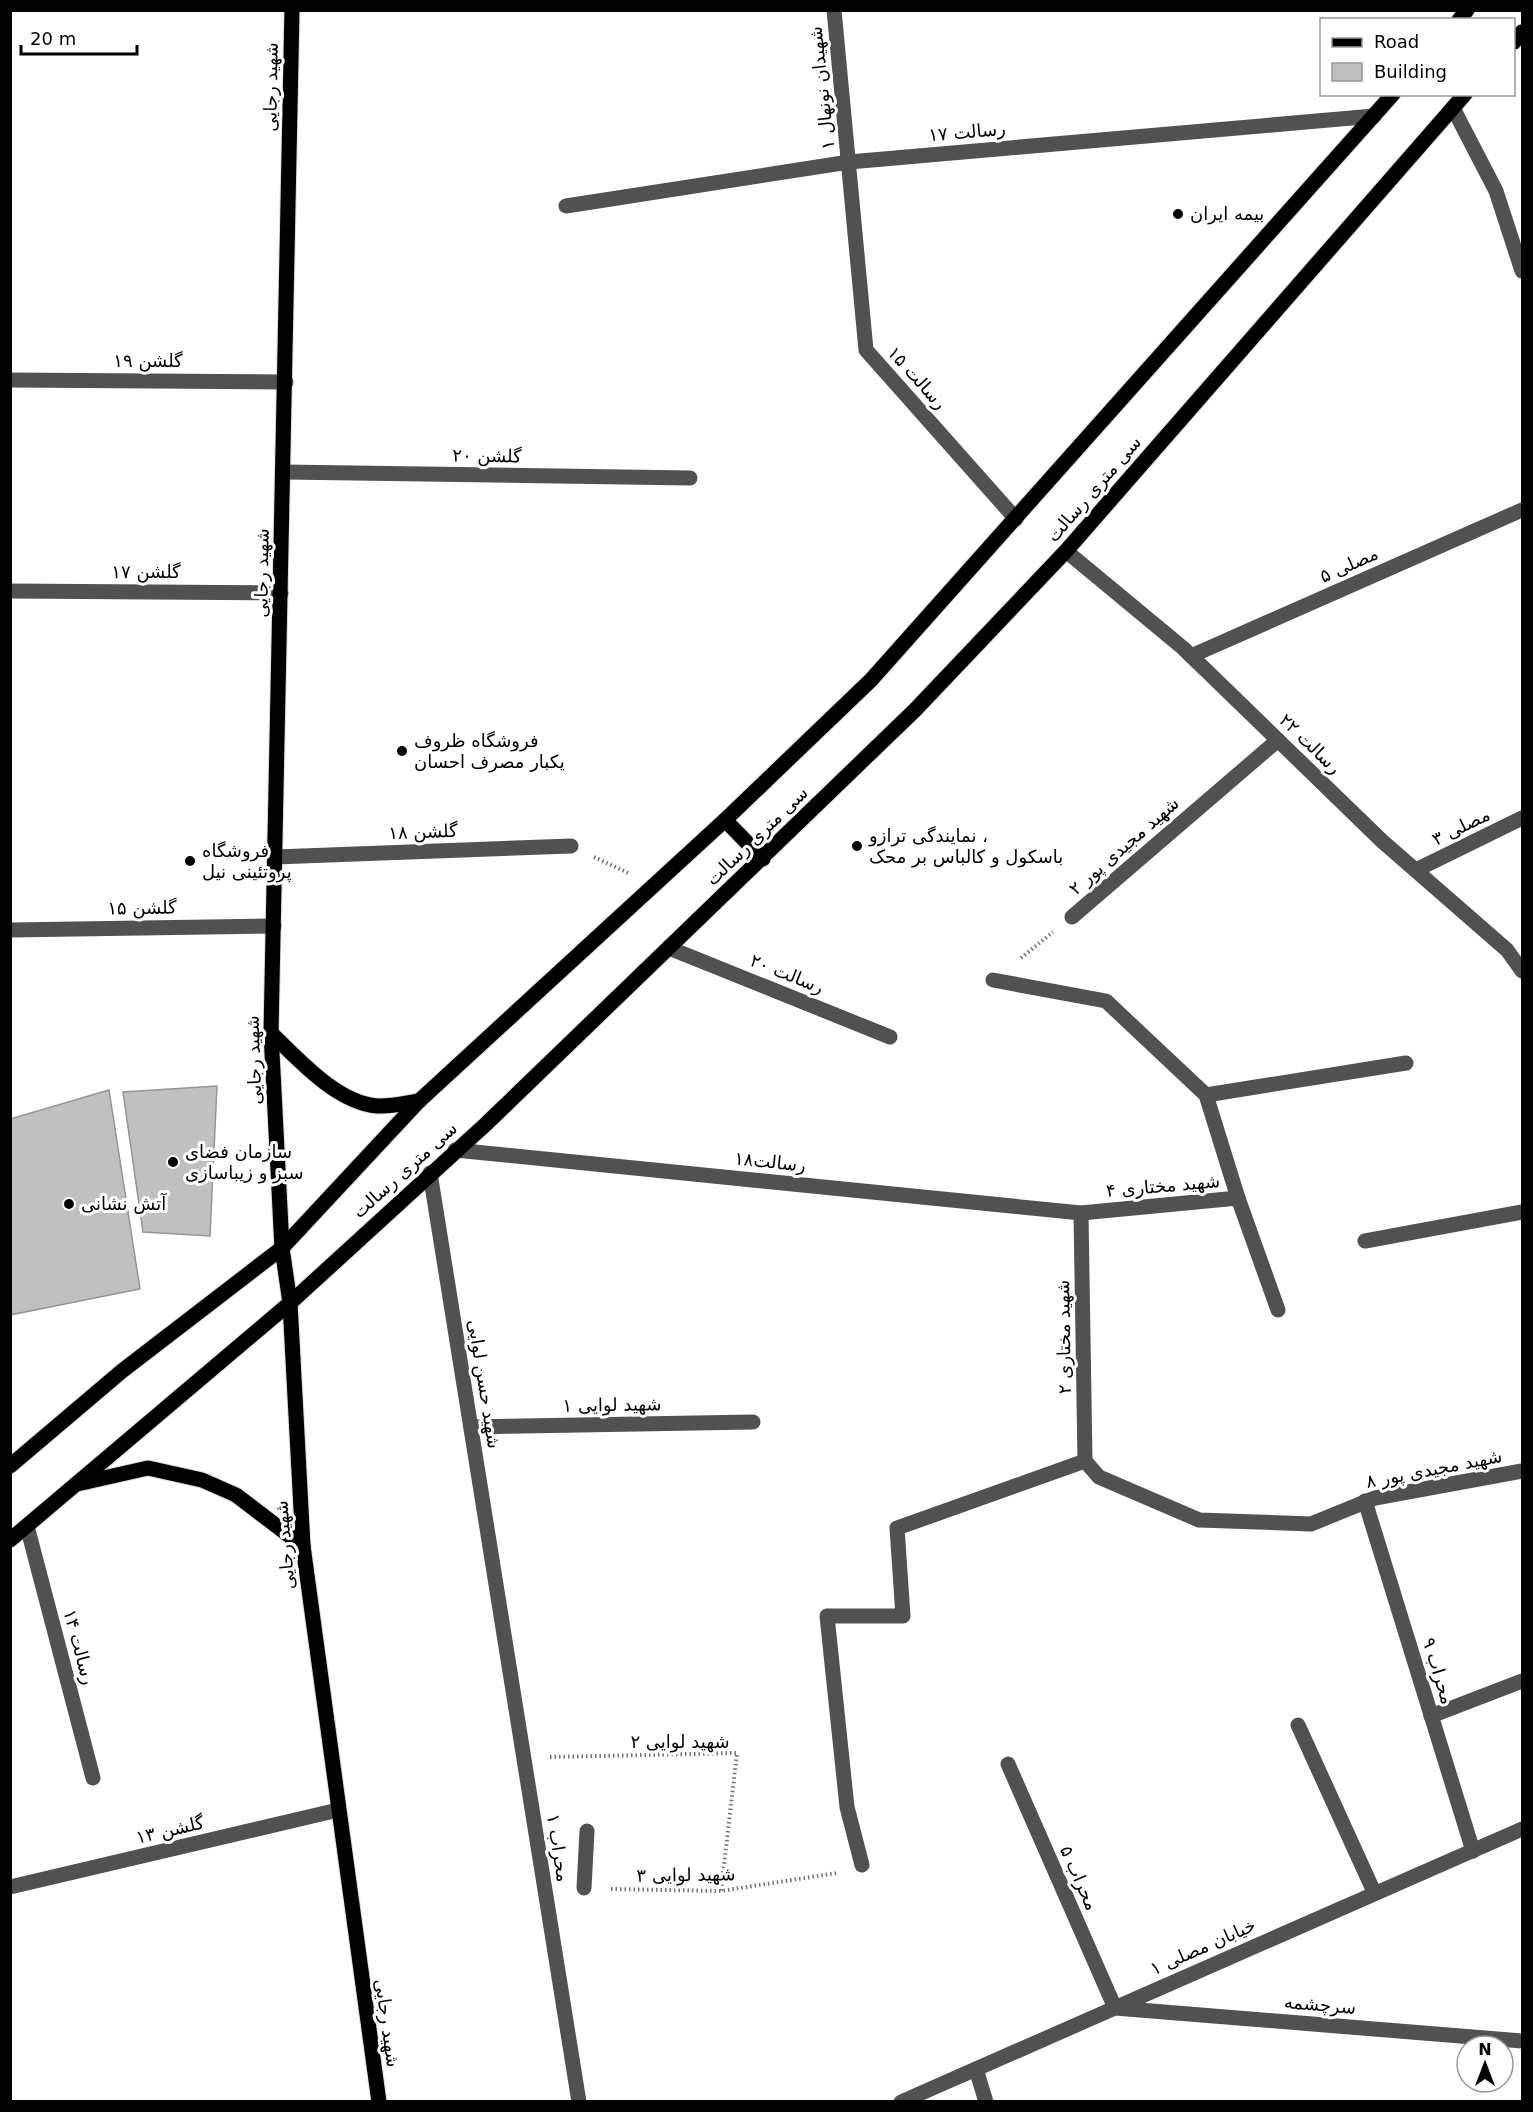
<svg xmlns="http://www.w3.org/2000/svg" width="1533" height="2112" font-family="'DejaVu Sans','Noto Sans Arabic',sans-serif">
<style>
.building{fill:#c0c0c0;stroke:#959595;stroke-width:1.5}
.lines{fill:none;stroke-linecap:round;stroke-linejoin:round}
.major-casing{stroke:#dbdbdb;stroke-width:17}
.path{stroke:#737373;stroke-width:4;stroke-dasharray:1.5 3;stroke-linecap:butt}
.minor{stroke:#515151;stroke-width:15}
.major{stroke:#000;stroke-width:15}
.poi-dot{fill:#000;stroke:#fff;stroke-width:2}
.labels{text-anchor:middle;stroke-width:6;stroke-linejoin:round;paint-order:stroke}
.street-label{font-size:18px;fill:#000;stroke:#fff}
.poi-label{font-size:18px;fill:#000;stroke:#fff;text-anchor:start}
</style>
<rect width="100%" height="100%" fill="#fff"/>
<g class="building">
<polygon points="217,1086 210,1236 143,1232 123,1092"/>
<polygon points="109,1090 140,1289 10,1315 10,1119"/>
</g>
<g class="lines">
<defs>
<g id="major">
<polyline points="292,10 271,1033 282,1248 290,1303 303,1546 379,2102"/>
<polyline points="1459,20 1467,10"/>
<polyline points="1514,42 1522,32"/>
<polyline points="725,820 763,859"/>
<path d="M271 1033C298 1059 337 1103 377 1106 390 1107 406 1103 419 1101"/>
<polyline points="10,1466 122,1371 282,1248 419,1101 725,820 871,680 1393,94"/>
<polyline points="77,1484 148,1468 202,1480 236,1495 303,1546"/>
<polyline points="10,1540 290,1303 486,1124 915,710 1066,551 1465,94"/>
</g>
</defs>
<use href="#major" class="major-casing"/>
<g class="path">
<polyline points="594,857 628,873"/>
<polyline points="1021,958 1053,932"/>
<polyline points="550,1757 737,1753 721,1891"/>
<polyline points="611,1889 721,1891 837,1873"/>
</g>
<g class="minor">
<polyline points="834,10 866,350 1016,519"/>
<polyline points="1453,108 1496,191 1522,271"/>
<polyline points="566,206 849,162 1374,116"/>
<polyline points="10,380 286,382"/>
<polyline points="284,472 690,478"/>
<polyline points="1066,551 1183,648 1382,841 1507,950 1522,971"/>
<polyline points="10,591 281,593"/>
<polyline points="1191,656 1522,510"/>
<polyline points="275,857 571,846"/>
<polyline points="1416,870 1522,818"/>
<polyline points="1072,917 1278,740"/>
<polyline points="10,930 274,926"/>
<polyline points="669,948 890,1037"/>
<polyline points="993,980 1106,1001 1206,1095 1238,1198"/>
<polyline points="1206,1095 1406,1063"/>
<polyline points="455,1150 1081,1213 1238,1198 1278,1310"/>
<polyline points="430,1173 579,2102"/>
<polyline points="1081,1213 1085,1461"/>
<polyline points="1365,1241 1522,1212"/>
<polyline points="471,1427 753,1422"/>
<polyline points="1085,1461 1099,1477 1199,1520 1311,1524 1375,1498 1522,1471"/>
<polyline points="1365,1501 1473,1851"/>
<polyline points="27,1526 93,1778"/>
<polyline points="1431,1716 1522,1681"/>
<polyline points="1298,1725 1374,1892"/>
<polyline points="1008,1764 1115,2008 1522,2041"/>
<polyline points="862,1865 847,1807 827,1616 903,1616 897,1528 1085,1461"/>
<polyline points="10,1887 338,1810"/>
<polyline points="584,1888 587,1831"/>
<polyline points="976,2069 986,2102"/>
<polyline points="901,2102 1522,1829"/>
</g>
<use href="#major" class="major"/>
</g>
<g class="poi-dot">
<circle cx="1178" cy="214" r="6"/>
<circle cx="402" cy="751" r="6"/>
<circle cx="857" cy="846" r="6"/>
<circle cx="190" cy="861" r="6"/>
<circle cx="173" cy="1162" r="6"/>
<circle cx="69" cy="1204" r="6"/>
</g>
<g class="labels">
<g class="street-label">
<text transform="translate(271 87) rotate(-89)" y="6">شهید رجایی</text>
<text transform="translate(822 88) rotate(-96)" y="6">۱ شهیدان نونهال</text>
<text transform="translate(967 132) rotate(-5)" y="6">۱۷ رسالت</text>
<text x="148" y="367">۱۹ گلشن</text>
<text transform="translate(917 378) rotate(48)" y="6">۱۵ رسالت</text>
<text transform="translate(487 456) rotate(1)" y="6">۲۰ گلشن</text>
<text transform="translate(1094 489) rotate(-49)" y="6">سی متری رسالت</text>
<text transform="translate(1349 565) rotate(-24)" y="6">۵ مصلی</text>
<text x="146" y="578">گلشن ۱۷</text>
<text transform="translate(262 573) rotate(-89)" y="6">شهید رجایی</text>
<text transform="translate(1310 744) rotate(44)" y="6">۲۲ رسالت</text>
<text transform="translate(1461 827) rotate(-26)" y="6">۳ مصلی</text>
<text transform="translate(423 832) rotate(-2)" y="6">۱۸ گلشن</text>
<text transform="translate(757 836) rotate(-44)" y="6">سی متری رسالت</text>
<text transform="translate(1124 846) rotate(-41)" y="6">۲ شهید مجیدی پور</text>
<text transform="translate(142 908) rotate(-1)" y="6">گلشن ۱۵</text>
<text transform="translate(787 974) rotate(22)" y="6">۲۰ رسالت</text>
<text transform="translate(254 1060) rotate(-92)" y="6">شهید رجایی</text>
<text transform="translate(770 1162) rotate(6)" y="6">رسالت۱۸</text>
<text transform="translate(405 1170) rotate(-42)" y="6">سی متری رسالت</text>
<text transform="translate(1163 1186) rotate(-5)" y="6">۴ شهید مختاری</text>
<text transform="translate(1064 1337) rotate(-91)" y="6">۲ شهید مختاری</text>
<text transform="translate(484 1384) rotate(81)" y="6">شهید حسن لوایی</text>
<text transform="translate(612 1405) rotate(-1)" y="6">۱ شهید لوایی</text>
<text transform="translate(1434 1469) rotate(-11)" y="6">۸ شهید مجیدی پور</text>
<text transform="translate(285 1545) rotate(-95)" y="6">شهید رجایی</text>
<text transform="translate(79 1647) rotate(75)" y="6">۱۴ رسالت</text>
<text transform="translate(1438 1671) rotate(73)" y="6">۹ محراب</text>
<text x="680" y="1748">۲ شهید لوایی</text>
<text transform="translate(170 1830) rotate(-13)" y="6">۱۳ گلشن</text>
<text transform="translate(558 1848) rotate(81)" y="6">۱ محراب</text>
<text transform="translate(686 1875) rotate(-1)" y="6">۳ شهید لوایی</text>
<text transform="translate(1079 1878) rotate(66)" y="6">۵ محراب</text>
<text transform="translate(1203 1947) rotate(-24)" y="6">خیابان مصلی ۱</text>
<text transform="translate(1320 2005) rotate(5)" y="6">سرچشمه</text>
<text transform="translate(387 2023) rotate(82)" y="6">شهید رجایی</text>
</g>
<g class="poi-label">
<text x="1190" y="220">بیمه ایران</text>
<text x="414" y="747">فروشگاه ظروف<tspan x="414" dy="21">یکبار مصرف احسان</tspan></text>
<text x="869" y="842">نمایندگی ترازو ،<tspan x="869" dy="21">باسکول و کالباس بر محک</tspan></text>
<text x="202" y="857">فروشگاه<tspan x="202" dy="21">پروتئینی نیل</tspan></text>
<text x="185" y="1158">سازمان فضای<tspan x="185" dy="21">سبز و زیباسازی</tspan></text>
<text x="81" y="1210">آتش نشانی</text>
</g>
</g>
<rect width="1533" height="2112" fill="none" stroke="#000000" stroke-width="24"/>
<rect x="1320" y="18" width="195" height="78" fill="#ffffff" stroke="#999999" stroke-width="1.5"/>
<rect x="1332" y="38" width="30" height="9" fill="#000000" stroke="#999999" stroke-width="1.5"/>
<text x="1374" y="48" font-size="18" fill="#000000">Road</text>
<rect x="1332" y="63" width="30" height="18" fill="#c0c0c0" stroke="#999999" stroke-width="1.5"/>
<text x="1374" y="78" font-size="18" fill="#000000">Building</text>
<g transform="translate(1485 2064)"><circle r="28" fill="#ffffff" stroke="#999999" stroke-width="1.5"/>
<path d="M0-4.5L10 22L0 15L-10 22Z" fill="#000000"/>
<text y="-9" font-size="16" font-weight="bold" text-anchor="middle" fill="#000000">N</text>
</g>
<path d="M21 45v9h116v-9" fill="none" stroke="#000000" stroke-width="3"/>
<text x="30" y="45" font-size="18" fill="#000000" stroke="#ffffff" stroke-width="4.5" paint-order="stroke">20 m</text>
</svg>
